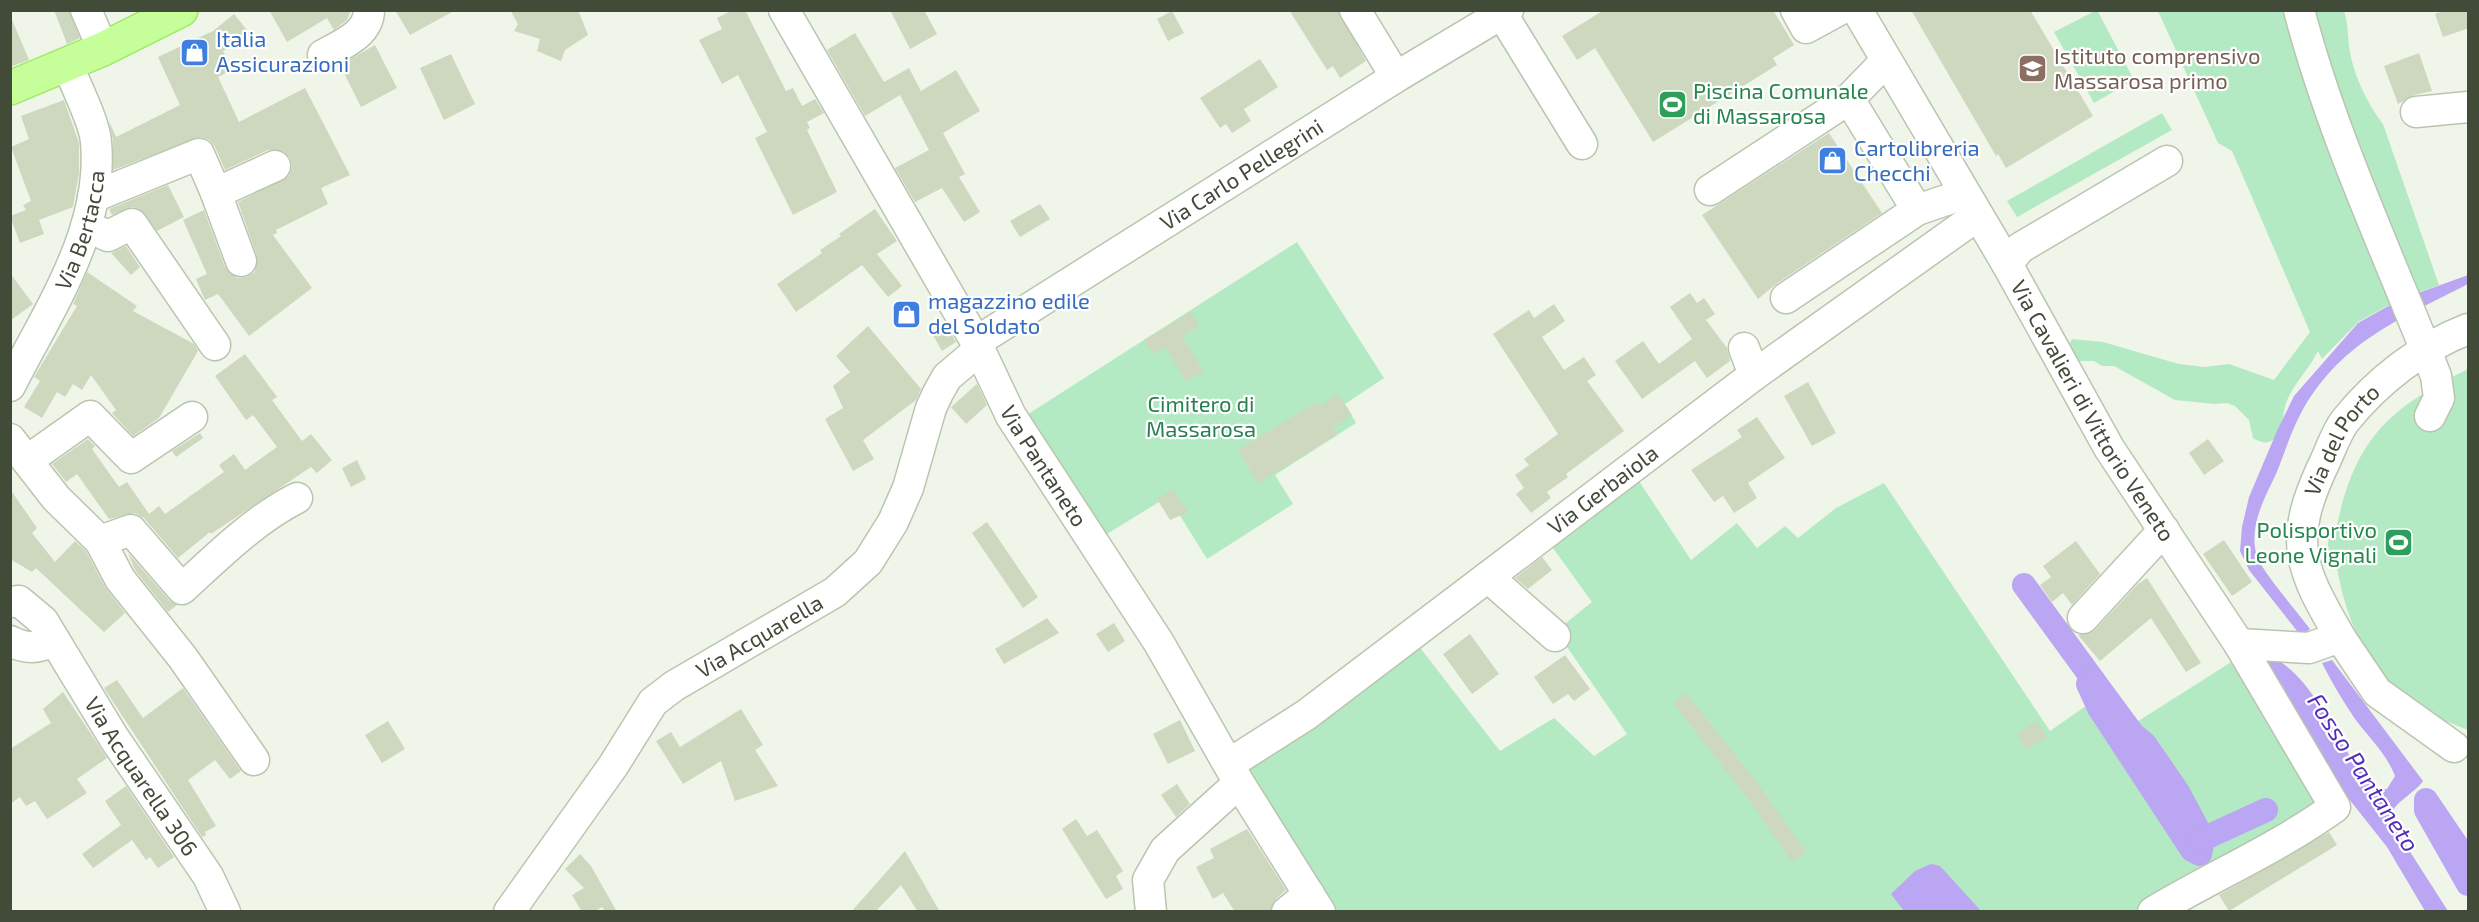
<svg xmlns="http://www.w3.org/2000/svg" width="2479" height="922" font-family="'Exo 2',sans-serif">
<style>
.green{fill:#b3eac3}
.water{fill:#baa6f3}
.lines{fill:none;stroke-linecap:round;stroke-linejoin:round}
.canal{stroke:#baa6f3;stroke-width:24}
.building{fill:#cdd8bf}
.minor-casing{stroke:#bac5af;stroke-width:33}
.major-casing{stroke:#a1e866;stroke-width:36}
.minor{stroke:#fff;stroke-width:30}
.major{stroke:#c6ff9a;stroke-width:33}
.labels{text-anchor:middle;stroke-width:4.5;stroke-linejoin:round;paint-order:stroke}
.shop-label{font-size:22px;fill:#366cbe;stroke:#fff;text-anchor:start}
.education-label{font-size:22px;fill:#785e54;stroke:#fff;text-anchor:start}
.leisure-label{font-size:22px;fill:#27864d;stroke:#fff;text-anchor:start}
.street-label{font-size:22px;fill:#424a38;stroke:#fff}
.park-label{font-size:22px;fill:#287f51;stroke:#fff}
.water-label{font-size:24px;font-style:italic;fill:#522dba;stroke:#fff}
</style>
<rect width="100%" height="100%" fill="#f0f5ea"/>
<g class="green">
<polygon points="2097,10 2134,80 2094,103 2054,32"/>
<path d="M2158 11H2344C2348 24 2348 34 2349 47 2353 74 2367 103 2383 124L2439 285 2398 300 2358 322 2322 359 2318 351C2310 368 2293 384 2286 403 2282 415 2284 429 2274 439 2268 445 2259 442 2253 438L2249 420 2235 406 2227 403 2214 404 2175 400 2114 366H2102L2094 361H2075L2070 343 2072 339 2103 342 2179 364 2205 367 2229 364 2274 380 2310 332 2232 151 2218 143Z"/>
<polygon points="2162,113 2172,130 2017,217 2007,201"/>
<polygon points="1297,242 1384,378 1345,404 1356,423 1275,475 1293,504 1207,559 1179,514 1159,502 1099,539 1022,418"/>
<path d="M2468 369V730C2386 700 2349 646 2336 561H2326L2330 526 2337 525C2356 437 2390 408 2468 369Z"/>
<polygon points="1635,475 1691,560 1737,523 1757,548 1785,526 1798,538 1836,508 1884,483 2050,731 2093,701 2118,734 2239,657 2326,802 2145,911 1330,912 1241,769 1418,645 1500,751 1554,718 1594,756 1627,734 1556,631 1592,602 1545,537"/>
</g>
<g class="water">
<path d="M2468 275V284C2400 319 2338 343 2300 415 2290 434 2284 455 2276 474 2264 499 2248 528 2257 556 2260 569 2300 615 2310 629L2301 636 2249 570 2240 551 2242 527 2249 497 2277 431 2294 396 2358 323 2399 300Z"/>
<path d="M2275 658C2311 680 2328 722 2350 756 2358 767 2367 778 2375 789H2387L2395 776C2386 753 2370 739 2355 719 2343 701 2332 683 2322 663L2332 660 2423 781C2414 794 2392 803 2389 819L2448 911H2425L2387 847 2349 799 2301 721 2283 686 2270 671 2269 662Z"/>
<polygon points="1931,864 1940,866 1981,911 1904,911 1891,894 1915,871"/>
</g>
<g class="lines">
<g class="canal">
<polyline points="2024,585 2094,681"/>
<polygon points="2094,681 2133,734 2145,744 2178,792 2203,839 2200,854 2192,850 2099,708 2088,684"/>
<polyline points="2203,839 2266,810"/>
<polyline points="2468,862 2426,800 2426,810 2468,884"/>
</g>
</g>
<g class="building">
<polygon points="54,10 69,10 80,38 67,44"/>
<polygon points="269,10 351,10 347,20 334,30 327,18 287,42"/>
<polygon points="395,10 456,10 410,35"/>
<polygon points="510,10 578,10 588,35 565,50 561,61 537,51 540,39 514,31 518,24"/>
<polygon points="733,10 745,10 786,91 793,88 802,106 815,99 824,113 807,122 810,128 807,130 837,192 793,215 755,138 767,132 738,75 722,84 699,40 722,29 717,18"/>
<polygon points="890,10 924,10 937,34 910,49"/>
<polygon points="1289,10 1338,10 1366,61 1340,78 1333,66 1327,70"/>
<polygon points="1604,10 1773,10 1794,45 1773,58 1777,65 1653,142 1595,48 1577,60 1562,36"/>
<polygon points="1911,10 2030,10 2093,116 2006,168 1998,154 1996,156"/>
<polygon points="2446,10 2469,10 2469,28 2443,37 2435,14"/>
<polygon points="1172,11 1184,33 1168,41 1157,19"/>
<polygon points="234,14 251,35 223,51 232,70 218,77 239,122 305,88 350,175 321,188 328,204 276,230 277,233 273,235 312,288 249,336 218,294 205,300 196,279 207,274 183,220 204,210 225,267 237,278 247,277 255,272 257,256 238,202 289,176 292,167 290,158 284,152 268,150 225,170 215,147 209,140 201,137 113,170 113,140 109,121 116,137 180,105 158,57 213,31"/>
<polygon points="10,15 29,60 10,67"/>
<polygon points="855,33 884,82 909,68 921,91 956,70 980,111 943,133 965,174 959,177 980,212 964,222 942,188 915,202 895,168 929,150 900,95 865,116 827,50"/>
<polygon points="375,45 397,88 361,107 340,65"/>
<polygon points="2419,53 2432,91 2414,95 2398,104 2384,66"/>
<polygon points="451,54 475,104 444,120 420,68"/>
<polygon points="1260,59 1278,87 1244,109 1251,121 1232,133 1226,124 1220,128 1200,98"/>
<polygon points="64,100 79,143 79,173 73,207 39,220 44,234 20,243 10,216 26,210 23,205 31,201 11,147 29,139 21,116"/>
<polygon points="1829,133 1882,213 1776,284 1758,299 1702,215"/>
<polygon points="168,185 184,217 157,231 140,209 132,207 112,215 109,209"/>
<polygon points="1040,204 1050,219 1020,237 1010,221"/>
<polygon points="875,209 897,241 877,254 902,286 888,297 862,265 796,312 777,284 822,253 820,250 841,236 839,234"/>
<polygon points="126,246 140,267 131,275 111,253"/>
<polygon points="87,272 137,306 133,311 194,344 198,351 159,418 133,436 112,413 116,410 91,375 82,390 73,384 65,397 57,392 42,418 24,407 40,381 34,377 77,306 73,304"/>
<polygon points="10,273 33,304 10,321"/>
<polygon points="1690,293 1697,303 1704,298 1715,314 1706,320 1727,348 1730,361 1707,378 1695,361 1642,399 1615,361 1643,341 1659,364 1692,339 1670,307"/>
<polygon points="1554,304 1565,321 1542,337 1564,370 1584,357 1596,375 1587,381 1624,431 1566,474 1568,477 1547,492 1551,498 1531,513 1516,494 1524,488 1515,475 1529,465 1524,459 1558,434 1493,334 1529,310 1534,318"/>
<polygon points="1191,312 1199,326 1182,336 1203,371 1186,381 1165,347 1153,354 1144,340"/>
<polygon points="868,326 921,389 916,400 863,440 874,459 853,471 825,419 843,408 833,386 850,372 836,356"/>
<polygon points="947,326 956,342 942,351 933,335"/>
<polygon points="245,354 277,397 272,400 302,441 311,434 332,460 317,473 311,467 211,534 210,532 178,558 144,518 135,513 109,519 77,474 66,482 52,464 88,439 95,446 92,449 119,487 127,482 149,514 159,506 165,514 224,472 219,465 234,454 245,470 277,447 253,415 246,420 215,376"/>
<polygon points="1808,382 1836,433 1812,446 1784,396"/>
<polygon points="977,384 987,405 966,424 951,407"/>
<polygon points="1338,394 1352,415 1333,428 1337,435 1258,483 1238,450 1317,402 1319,406"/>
<polygon points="1757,417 1785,458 1748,483 1757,498 1734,513 1723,496 1714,502 1691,470 1742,437 1737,430"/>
<polygon points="200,433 203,438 176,457 172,451"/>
<polygon points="2208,439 2224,461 2204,475 2189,453"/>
<polygon points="357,460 366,479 351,487 342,468"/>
<polygon points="10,489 37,528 32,533 55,562 75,541 86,551 105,587 125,613 104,632 36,568 32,572 10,559"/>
<polygon points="1173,489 1188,512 1170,520 1157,499"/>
<polygon points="987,522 1038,597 1023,608 972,533"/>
<polygon points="2224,540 2252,582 2232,596 2203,554"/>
<polygon points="2076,541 2100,574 2072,605 2063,593 2052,602 2040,585 2051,577 2043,566"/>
<polygon points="128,553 169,600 177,605 168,612 135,570"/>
<polygon points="1542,557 1552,570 1528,589 1515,578"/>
<polygon points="2147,578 2201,663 2186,672 2151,618 2100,661 2078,635 2095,630 2138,584"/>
<polygon points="1047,618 1059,633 1004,664 995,649"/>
<polygon points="1114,623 1125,641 1108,652 1096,634"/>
<polygon points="1470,634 1499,674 1472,694 1443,654"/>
<polygon points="1565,655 1590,689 1574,701 1568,694 1553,704 1534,677"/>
<polygon points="117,680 143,718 183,688 241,771 230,779 215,760 188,780 216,826 205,832 206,835 202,837 104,688"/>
<polygon points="63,692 107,758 77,779 87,793 47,819 35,801 26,806 20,797 10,804 10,749 51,723 43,709"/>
<polygon points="1686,693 1757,782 1806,852 1792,862 1752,804 1673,703"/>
<polygon points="741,709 763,745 755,750 778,786 735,801 721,761 683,784 656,741 671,732 680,747"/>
<polygon points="1180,720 1195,751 1168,764 1153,734"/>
<polygon points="388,721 405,749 382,763 365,735"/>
<polygon points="2037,721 2047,737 2026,749 2017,734"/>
<polygon points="1177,784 1190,804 1176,817 1161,795"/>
<polygon points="126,786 174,857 158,868 150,857 146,860 132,840 93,868 82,854 121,825 105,801"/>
<polygon points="1076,819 1087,836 1097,830 1123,871 1116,876 1123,889 1106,899 1062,829"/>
<polygon points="1247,829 1286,890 1276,899 1270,912 1235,912 1223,893 1213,899 1196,867 1214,858 1210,849"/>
<polygon points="2329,832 2337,845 2229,911 2219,895"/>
<polygon points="905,851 940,912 918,912 901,885 875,912 851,912"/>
<polygon points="580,854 591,866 617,912 606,912 602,907 594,912 582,912 572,895 584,888 565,869"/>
</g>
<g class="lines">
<defs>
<g id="minor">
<polyline points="86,10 103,49"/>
<path id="s1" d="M784 10 976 342 1011 416 1159 643 1239 783 1320 912"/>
<polyline points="1355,10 1396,77"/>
<polyline points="1796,10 1806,28 1839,10"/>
<path id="s2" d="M1857 10 2007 264 2109 448 2239 644 2335 807C2278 848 2213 876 2153 912"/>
<path d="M2299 10C2332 136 2389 256 2436 376L2439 398 2430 416"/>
<polyline points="1502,14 1582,144"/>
<path d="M323 55C340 45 369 35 369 10"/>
<polyline points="1849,99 1886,61"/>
<polyline points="2416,112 2468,107"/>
<polyline points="1710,190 1849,99 1917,210"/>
<polyline points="216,193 241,261"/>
<polyline points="93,197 199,154 216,193 275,166"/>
<polyline points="86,226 108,236 132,224 215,345"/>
<polyline points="2007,264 2020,248 2167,161"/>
<polyline points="1786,298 1917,210 1964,194"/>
<path id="s3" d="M976 342 1396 77 1508 10"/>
<polyline points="1744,348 1754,375"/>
<path id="s4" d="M10 386C48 311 104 230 96 142 95 123 75 84 67 64"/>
<polyline points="10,439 56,498 100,541 120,579 183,658 254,760"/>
<polyline points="28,460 90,416 131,458 192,417"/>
<path d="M100 541 131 530 182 589C218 556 254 520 297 498"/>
<polyline points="1488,577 1555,636"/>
<path id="s5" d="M10 602 19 601 43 621 114 738 208 876 225 912"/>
<polyline points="2083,618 2164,530"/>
<polyline points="2340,637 2377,692 2454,747"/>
<path d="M10 641C27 650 38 648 55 641"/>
<path id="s6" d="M2239 644 2309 648 2340 637C2325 610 2308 584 2303 554 2299 523 2309 497 2321 470 2329 455 2335 434 2345 421 2377 381 2421 347 2468 329"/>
<path id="s7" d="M1229 764 1306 715 1754 375 1977 216"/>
<path id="s8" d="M509 912 613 766 653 702 674 686 835 592 868 562 893 522 908 488 931 408 938 393 947 377 980 349"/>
<polyline points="1151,912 1148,880 1165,850 1239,783"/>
<polyline points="1287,912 1309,894"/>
</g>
<polyline id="major" points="10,88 103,49 181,10"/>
</defs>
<use href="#minor" class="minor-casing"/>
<use href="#major" class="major-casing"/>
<use href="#minor" class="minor"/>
<use href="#major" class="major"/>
</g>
<defs>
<symbol id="shop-square" viewBox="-11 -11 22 22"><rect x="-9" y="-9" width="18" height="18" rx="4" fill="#3f7fe0" stroke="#fff"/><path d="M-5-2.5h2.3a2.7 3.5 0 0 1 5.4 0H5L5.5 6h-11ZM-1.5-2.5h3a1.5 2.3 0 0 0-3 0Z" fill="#fff"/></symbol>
<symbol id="school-square" viewBox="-11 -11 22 22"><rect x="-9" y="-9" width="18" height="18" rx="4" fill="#8d6e63" stroke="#fff"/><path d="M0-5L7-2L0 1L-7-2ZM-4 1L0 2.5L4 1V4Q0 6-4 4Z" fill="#fff"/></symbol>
<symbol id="stadium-square" viewBox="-11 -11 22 22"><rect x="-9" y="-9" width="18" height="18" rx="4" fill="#2e9e5b" stroke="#fff"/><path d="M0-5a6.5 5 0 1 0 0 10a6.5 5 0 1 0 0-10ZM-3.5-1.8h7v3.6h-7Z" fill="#fff"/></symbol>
</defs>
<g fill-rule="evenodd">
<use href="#shop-square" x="178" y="36" width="33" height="33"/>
<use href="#school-square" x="2016" y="52" width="33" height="33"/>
<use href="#stadium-square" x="1656" y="88" width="33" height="33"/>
<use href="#shop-square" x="1816" y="144" width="33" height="33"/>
<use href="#shop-square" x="890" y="298" width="33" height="33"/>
<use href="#stadium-square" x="2382" y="526" width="33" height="33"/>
</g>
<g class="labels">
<g class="shop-label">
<text x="216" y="47">Italia<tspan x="216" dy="25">Assicurazioni</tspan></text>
<text x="1854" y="156">Cartolibreria<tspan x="1854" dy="25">Checchi</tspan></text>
<text x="928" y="309">magazzino edile<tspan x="928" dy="25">del Soldato</tspan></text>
</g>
<g class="education-label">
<text x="2054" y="64">Istituto comprensivo<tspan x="2054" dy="25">Massarosa primo</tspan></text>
</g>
<g class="leisure-label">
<text x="1693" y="99">Piscina Comunale<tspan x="1693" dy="25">di Massarosa</tspan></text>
<text x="2377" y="538" text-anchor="end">Polisportivo<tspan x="2377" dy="25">Leone Vignali</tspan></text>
</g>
<g class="street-label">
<text dy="8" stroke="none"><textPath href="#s3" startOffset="314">Via Carlo Pellegrini</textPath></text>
<text dy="8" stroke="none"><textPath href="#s4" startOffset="172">Via Bertacca</textPath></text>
<text dy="8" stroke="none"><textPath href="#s2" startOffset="465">Via Cavalieri di Vittorio Veneto</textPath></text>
<text dy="8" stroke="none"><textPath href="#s6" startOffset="318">Via del Porto</textPath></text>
<text dy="8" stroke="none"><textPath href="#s1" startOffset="525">Via Pantaneto</textPath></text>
<text dy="8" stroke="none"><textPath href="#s7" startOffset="464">Via Gerbaiola</textPath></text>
<text dy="8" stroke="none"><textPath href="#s8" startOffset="380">Via Acquarella</textPath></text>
<text dy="8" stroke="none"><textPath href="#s5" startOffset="224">Via Acquarella 306</textPath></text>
</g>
<g class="park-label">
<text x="1201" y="412">Cimitero di<tspan x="1201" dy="25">Massarosa</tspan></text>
</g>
<g class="water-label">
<text transform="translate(2363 773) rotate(57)" y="8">Fosso Pantaneto</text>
</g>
</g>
<rect width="2479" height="922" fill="none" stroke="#424a38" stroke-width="24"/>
</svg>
